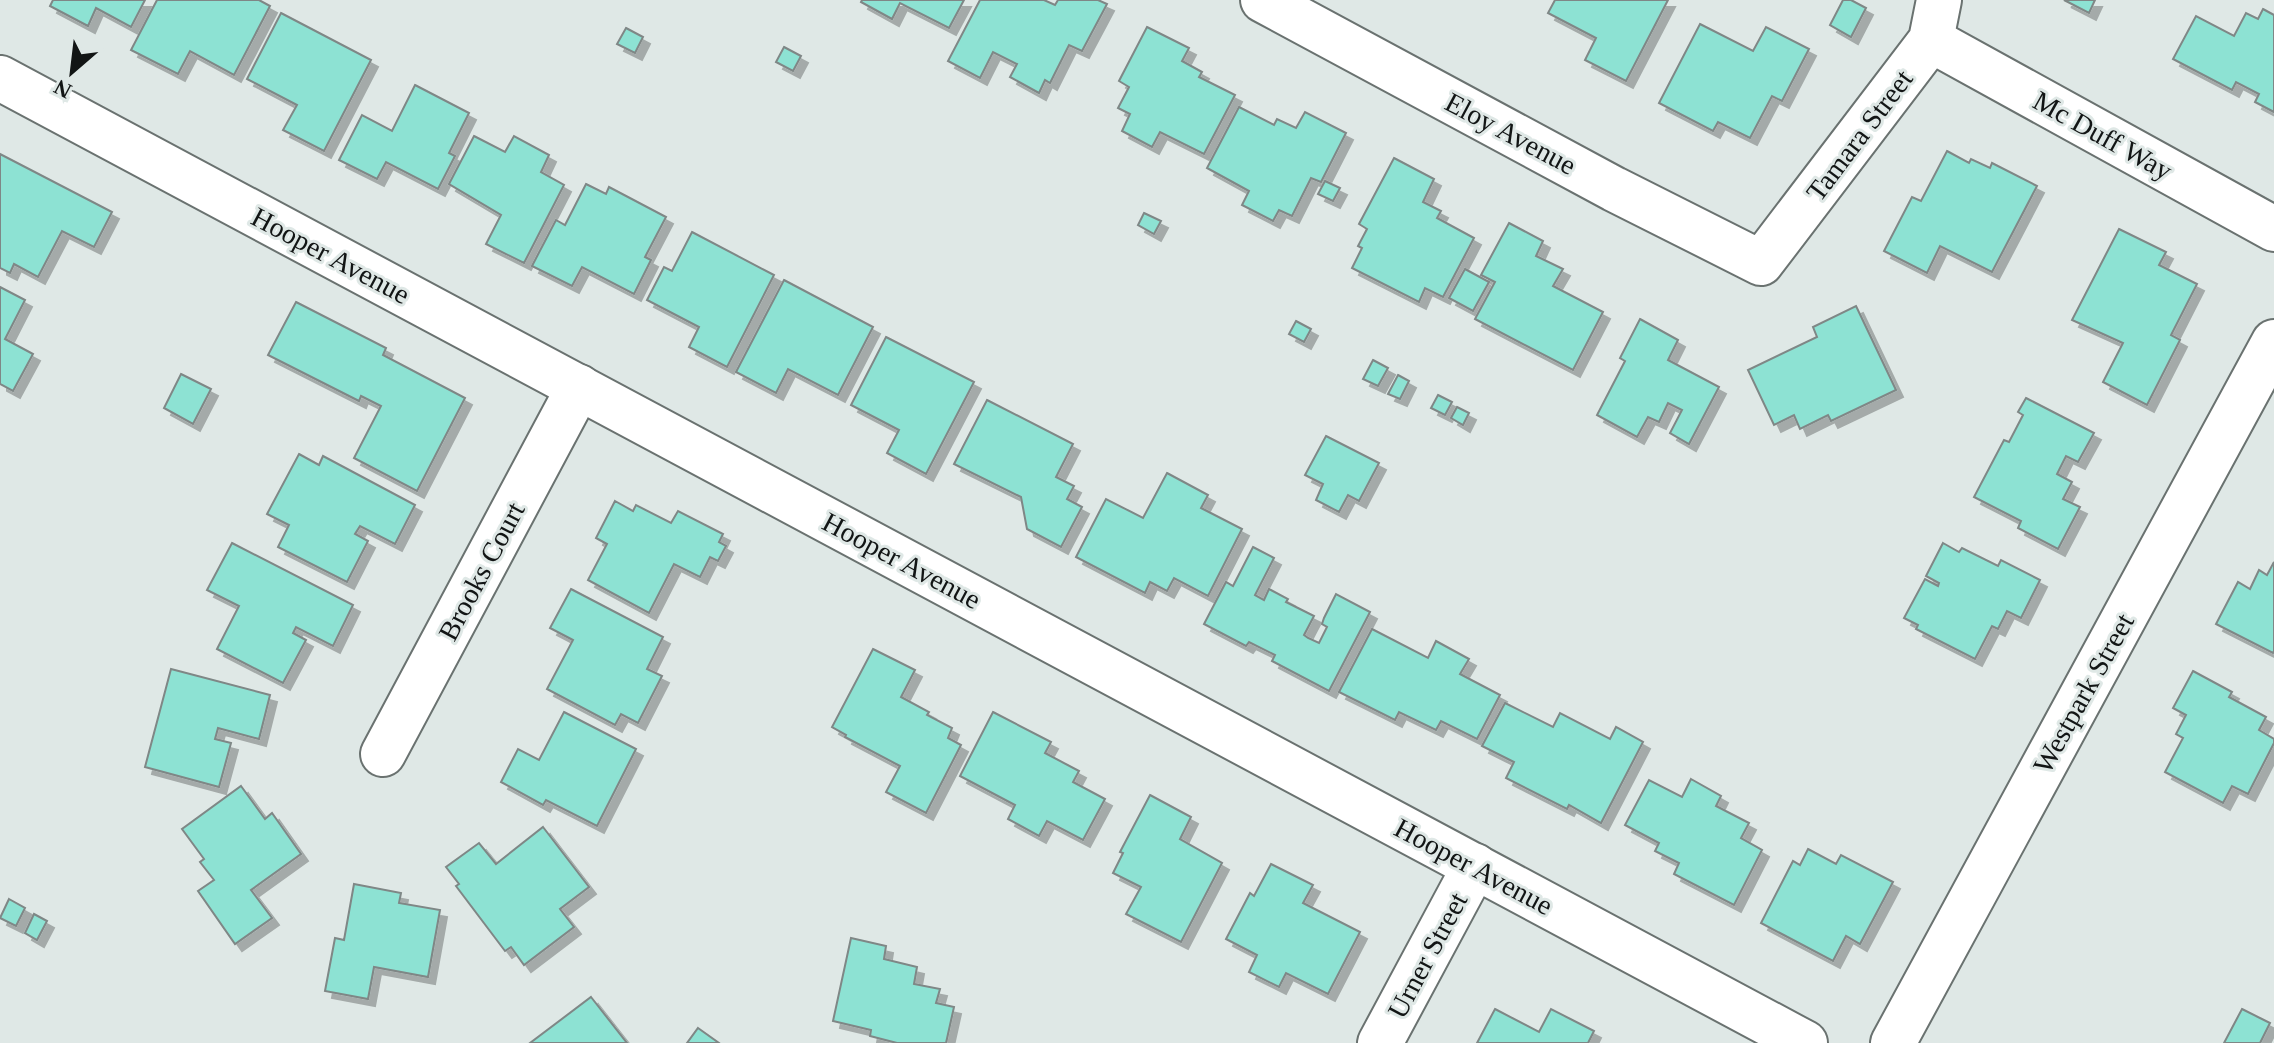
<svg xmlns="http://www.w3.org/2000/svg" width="2274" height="1043" font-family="Georgia,serif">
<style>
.building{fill:#8de2d3;stroke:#7f8786;stroke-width:2;filter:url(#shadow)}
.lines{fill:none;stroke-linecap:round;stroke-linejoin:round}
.minor-casing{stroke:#6a7270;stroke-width:48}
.minor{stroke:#fff;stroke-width:44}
.labels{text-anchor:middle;stroke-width:6;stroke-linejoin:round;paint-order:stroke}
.street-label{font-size:28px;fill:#121515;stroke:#dfe8e6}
</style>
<defs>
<filter id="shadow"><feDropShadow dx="7" dy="7" stdDeviation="0" flood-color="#0004"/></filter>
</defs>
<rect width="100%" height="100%" fill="#dfe8e6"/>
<g class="building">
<polygon points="53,0 145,0 131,27 96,8 88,26 50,6"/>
<polygon points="157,0 259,0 270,6 234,75 190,51 178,74 131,50"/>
<polygon points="862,0 964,0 949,28 900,3 892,19 861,2"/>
<polygon points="980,0 1044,0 1055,5 1058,0 1098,0 1107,4 1082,51 1069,45 1050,83 1045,80 1039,93 1010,77 1017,64 993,52 980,78 948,61"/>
<polygon points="1555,0 1668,0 1626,81 1585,60 1596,38 1548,13"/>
<polygon points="1843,0 1851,0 1866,8 1851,37 1830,25"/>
<polygon points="2064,0 2095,0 2089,13"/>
<polygon points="2263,9 2274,15 2274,112 2255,102 2259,94 2236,82 2232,90 2173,59 2196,16 2234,36 2246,13 2258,19"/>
<polygon points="281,13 371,60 324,151 283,130 297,105 247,79"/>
<polygon points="1700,24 1753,51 1766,27 1809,49 1782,101 1772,96 1750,138 1718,122 1713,131 1659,103"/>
<polygon points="1147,27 1189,48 1182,61 1202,72 1199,77 1235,95 1204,154 1160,132 1152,147 1122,131 1130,114 1118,108 1129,87 1119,81"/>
<polygon points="626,28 643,37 635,53 617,44"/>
<polygon points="784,47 801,56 793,71 776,62"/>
<polygon points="415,85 469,113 449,153 455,156 438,189 386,162 377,179 339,160 362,115 392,131"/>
<polygon points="1239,107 1274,125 1277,119 1296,128 1305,112 1346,133 1321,182 1311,178 1292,216 1279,210 1273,221 1242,205 1249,191 1207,168"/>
<polygon points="474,136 505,152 514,136 549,155 541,172 564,185 524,263 486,244 501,215 449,184"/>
<polygon points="1947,151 1969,163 1971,159 1990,168 1992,163 2037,186 1992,272 1940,246 1927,273 1884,251 1912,197 1921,201"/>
<polygon points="0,154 112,212 94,247 62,231 38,277 14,264 10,273 0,268"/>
<polygon points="1394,158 1434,179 1423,202 1441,211 1437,218 1474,238 1443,297 1425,288 1419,302 1352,268 1362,248 1358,246 1367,229 1359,224"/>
<polygon points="1325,181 1340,188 1333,201 1318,194"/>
<polygon points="586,184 606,194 609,187 666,217 645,257 651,260 634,294 582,267 572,286 532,266 556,220 565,225"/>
<polygon points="1144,213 1161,221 1154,234 1138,225"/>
<polygon points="1509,223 1543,241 1536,256 1563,269 1553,286 1603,312 1573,370 1475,319 1495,282 1481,275"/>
<polygon points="2119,229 2166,252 2159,265 2197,284 2171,335 2180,340 2147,405 2103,382 2123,343 2072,320"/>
<polygon points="692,232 774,275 727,367 689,347 699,327 647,300 664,267 672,271"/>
<polygon points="1465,269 1489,282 1473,311 1449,298"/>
<polygon points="784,280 873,327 838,395 788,369 776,393 736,372"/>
<polygon points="0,287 25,300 5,339 33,354 13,391 0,384"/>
<polygon points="296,302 386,348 383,355 465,398 417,491 354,458 381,406 361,396 359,401 268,355"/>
<polygon points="1856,306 1896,390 1831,421 1828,415 1800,429 1794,415 1774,425 1748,370 1817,337 1813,327"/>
<polygon points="1640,319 1678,340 1668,360 1719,387 1689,444 1670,433 1682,410 1668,403 1659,422 1648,417 1637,437 1597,415 1625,361 1620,358"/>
<polygon points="1296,321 1311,329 1304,342 1289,334"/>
<polygon points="886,337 974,382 926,474 887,453 899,430 851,405"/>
<polygon points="1373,360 1388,368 1378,386 1363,379"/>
<polygon points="181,374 211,389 193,424 164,408"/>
<polygon points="1398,375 1409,381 1400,399 1388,394"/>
<polygon points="1438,395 1452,402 1445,415 1431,408"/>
<polygon points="2026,398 2094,433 2078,462 2066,456 2057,474 2072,482 2063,499 2080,507 2058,549 2018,528 2021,521 1974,497 2004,440 2009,442 2023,415 2018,412"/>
<polygon points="987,400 1073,444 1056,477 1074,486 1067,499 1082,507 1061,547 1027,529 1021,497 954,464"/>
<polygon points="1457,407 1469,413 1463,425 1451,418"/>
<polygon points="1326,436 1379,463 1359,501 1348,495 1339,512 1316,500 1323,484 1305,475"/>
<polygon points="299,454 319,465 323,456 415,505 395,544 360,526 355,534 368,541 347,582 278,547 289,525 267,514"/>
<polygon points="1167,473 1208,495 1201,508 1242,529 1208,596 1174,578 1167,591 1150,582 1145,593 1076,557 1106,499 1143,518"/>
<polygon points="615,501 633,511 636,505 671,523 678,511 723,534 719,542 726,546 718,561 710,557 700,577 674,564 649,613 588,580 607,544 596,538"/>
<polygon points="232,543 353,605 333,646 296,627 293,633 306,640 283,683 217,649 239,606 207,590"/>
<polygon points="1943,543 1959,552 1962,548 1998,566 2001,560 2040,580 2021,618 2007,611 1998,629 1992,626 1975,659 1916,629 1918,625 1904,618 1925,579 1938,586 1939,583 1926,576"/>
<polygon points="1253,547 1274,558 1255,595 1264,600 1269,589 1288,599 1286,602 1314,616 1304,635 1308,638 1319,643 1327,627 1322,624 1324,618 1336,594 1370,612 1329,691 1272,661 1275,655 1249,642 1246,646 1204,624 1226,582 1233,586"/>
<polygon points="2274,562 2274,651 2273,653 2216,624 2238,582 2250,589 2259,570 2267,575"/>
<polygon points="571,589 663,637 647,669 662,676 638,723 621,714 615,725 547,689 573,640 550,628"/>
<polygon points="1372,629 1428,658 1436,641 1469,659 1460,674 1500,695 1477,739 1441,721 1436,730 1399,712 1395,720 1339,692"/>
<polygon points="873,649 915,670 901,697 929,712 927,715 952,728 948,738 961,745 926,813 886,792 900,766 845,737 846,735 832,727"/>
<polygon points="171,669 270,695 259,739 218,728 215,739 231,743 219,787 145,767"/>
<polygon points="2193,671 2232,692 2229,697 2266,717 2259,730 2274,739 2274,743 2248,794 2232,786 2223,803 2165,772 2183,738 2176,734 2186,715 2173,708"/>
<polygon points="1505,703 1553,727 1560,713 1610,739 1616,727 1643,742 1601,823 1569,805 1567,809 1506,778 1514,762 1482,746"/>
<polygon points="564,712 636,749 597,826 546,800 543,805 501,782 518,749 539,760"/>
<polygon points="993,712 1051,742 1045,753 1079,771 1073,782 1105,799 1083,840 1047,821 1039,836 1008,819 1015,805 960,776"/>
<polygon points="1691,779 1721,796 1716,806 1749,823 1741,838 1762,850 1734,905 1674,874 1679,863 1655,851 1659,843 1625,825 1649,780 1682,797"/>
<polygon points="241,786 265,819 272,813 301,854 251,890 272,918 235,944 198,891 214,880 200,862 204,859 182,829"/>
<polygon points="1150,795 1191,817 1180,839 1222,863 1181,942 1126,914 1141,887 1113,873 1123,853 1120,852"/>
<polygon points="543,827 589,887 560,909 574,927 524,965 511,947 505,951 456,886 459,884 446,867 479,843 496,864"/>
<polygon points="1808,849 1836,864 1841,855 1893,882 1860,944 1846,936 1833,961 1761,923 1793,861 1800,865"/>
<polygon points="1271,864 1313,885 1303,903 1360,932 1328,994 1286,973 1279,987 1249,972 1257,955 1226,939 1250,893 1254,896"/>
<polygon points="354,884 401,893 399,903 440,910 428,977 374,967 368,999 325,991 335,938 344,940"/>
<polygon points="9,899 25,908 16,926 0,918"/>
<polygon points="34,914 47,921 37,940 25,933"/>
<polygon points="851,938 886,946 884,959 917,967 914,984 940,989 936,1003 954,1007 946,1043 897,1043 870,1036 871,1030 833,1021"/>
<polygon points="591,997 627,1043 530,1043"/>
<polygon points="1495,1009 1539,1032 1551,1009 1594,1031 1588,1043 1477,1043"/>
<polygon points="2242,1009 2270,1023 2260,1043 2224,1043"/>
<polygon points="698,1028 719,1043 687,1043"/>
</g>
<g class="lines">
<defs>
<g id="minor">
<polyline points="1263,0 1614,189 1761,263 1931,40 1939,0"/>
<polyline points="1931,40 2274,229"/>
<polyline points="0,78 1805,1043"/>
<polyline points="383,754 579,387"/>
<polyline points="1380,1043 1475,866"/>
<polyline points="1893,1043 2274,342"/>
</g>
</defs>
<use href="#minor" class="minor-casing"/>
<use href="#minor" class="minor"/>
</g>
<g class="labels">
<g class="street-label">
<text transform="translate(1511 133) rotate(28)" y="10">Eloy Avenue</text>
<text transform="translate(1859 135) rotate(-53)" y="10">Tamara Street</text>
<text transform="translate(2103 135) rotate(29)" y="10">Mc Duff Way</text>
<text transform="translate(331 255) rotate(28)" y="10">Hooper Avenue</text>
<text transform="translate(902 560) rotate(28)" y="10">Hooper Avenue</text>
<text transform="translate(481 571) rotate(-62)" y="10">Brooks Court</text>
<text transform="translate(2083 693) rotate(-61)" y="10">Westpark Street</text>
<text transform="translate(1474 866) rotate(28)" y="10">Hooper Avenue</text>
<text transform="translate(1427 955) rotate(-62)" y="10">Urner Street</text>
</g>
</g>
<g transform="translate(72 72) rotate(208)" stroke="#dfe8e6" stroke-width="6" paint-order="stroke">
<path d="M0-6L14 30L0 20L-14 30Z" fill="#121515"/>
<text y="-12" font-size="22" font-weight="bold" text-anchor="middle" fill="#121515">N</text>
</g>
</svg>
